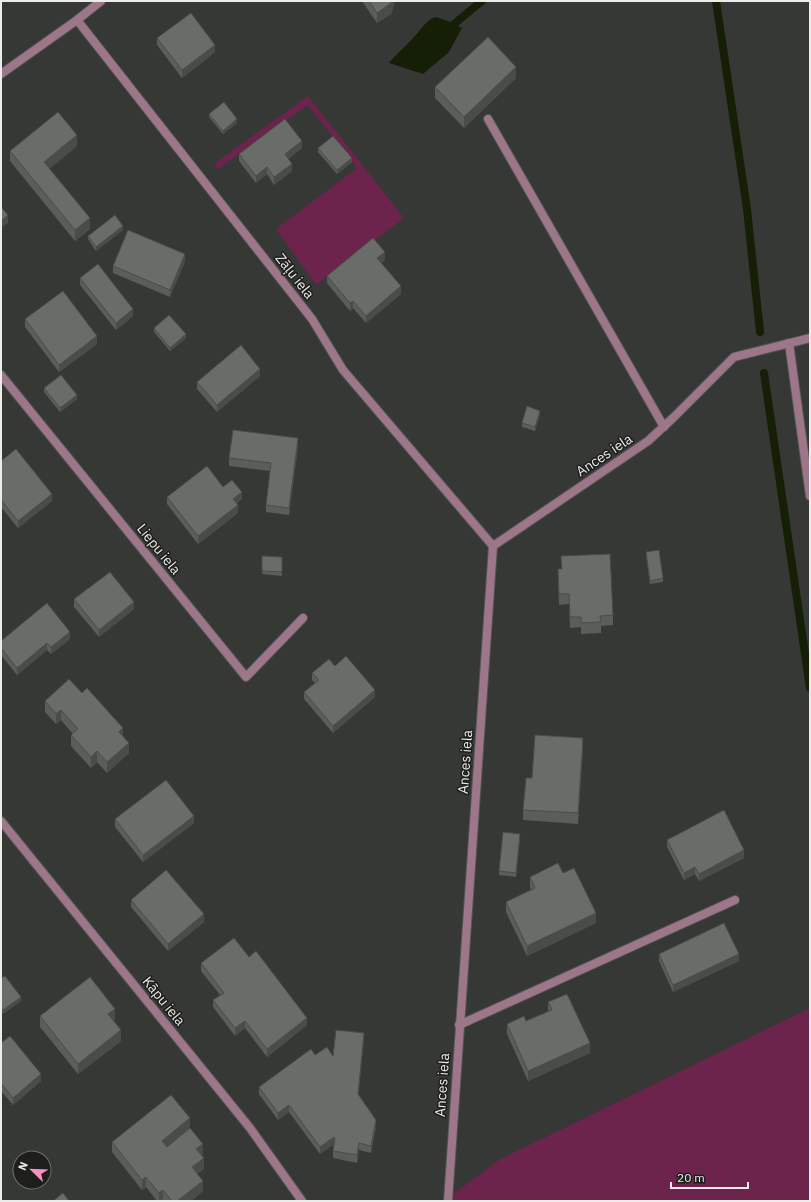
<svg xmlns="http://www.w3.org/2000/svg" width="811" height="1202" font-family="'IBM Plex Sans',sans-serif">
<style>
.green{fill:#6c244c}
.water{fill:#141f06}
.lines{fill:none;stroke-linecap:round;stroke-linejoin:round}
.stream{stroke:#141f06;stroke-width:8}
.lane-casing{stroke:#535552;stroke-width:10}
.street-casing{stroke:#535552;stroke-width:10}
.lane{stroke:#9d7789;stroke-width:8}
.street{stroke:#9d7789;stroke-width:8}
.wall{fill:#5b5d59}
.shaded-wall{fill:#4a4c49}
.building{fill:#6a6c68;stroke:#4a4c49}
.labels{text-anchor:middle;stroke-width:3;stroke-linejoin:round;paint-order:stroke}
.street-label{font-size:14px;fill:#ecedeb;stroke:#1e1f1d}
</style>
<rect width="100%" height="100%" fill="#363835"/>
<g class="green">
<polygon points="308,96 404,218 316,285 276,229 357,168 308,105 218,169 214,164"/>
<polygon points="810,1008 810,1201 444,1201 499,1160"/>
</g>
<path class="water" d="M435 17 448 21 462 28 449 52 423 74 389 63C396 54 405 47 413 38 422 29 423 23 435 17Z"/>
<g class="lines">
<g class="stream">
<polyline points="716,1 747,209 760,332"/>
<polyline points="454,24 482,1"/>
<polyline points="764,373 810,688"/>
</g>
<defs>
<polyline id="lane" points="488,119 664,427"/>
<g id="street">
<polyline points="77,20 312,319 343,370 493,546"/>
<polyline points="1,74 77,20 101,1"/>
<polyline points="789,343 810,496"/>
<polyline points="1,375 246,677 303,618"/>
<polyline points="493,546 648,441 673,418 734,357 810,338"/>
<polyline points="1,821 250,1128 302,1201"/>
<polyline points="459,1025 735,900"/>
<polyline points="448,1201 493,546"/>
</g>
</defs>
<use href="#lane" class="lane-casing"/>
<use href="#street" class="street-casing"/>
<use href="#lane" class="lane"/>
<use href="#street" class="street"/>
</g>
<g class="wall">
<polygon points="362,1 395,1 391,14 377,23"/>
<polygon points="157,38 215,52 182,78 157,45"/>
<polygon points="516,78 464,128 435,98 435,87"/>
<polygon points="209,114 237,123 223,134 209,117"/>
<polygon points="77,146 49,169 90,229 75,241 10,161 10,151"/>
<polygon points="302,148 288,159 292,171 274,185 267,174 256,183 239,161 239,154"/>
<polygon points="318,148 352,162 337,174 318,152"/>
<polygon points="123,230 96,251 88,239 88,236"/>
<polygon points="385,260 381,263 401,294 366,323 353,308 350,311 327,283 327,276"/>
<polygon points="185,261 170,297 113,273 113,266"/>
<polygon points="80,278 133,316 116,330 80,285"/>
<polygon points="25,319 97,344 59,372 25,327"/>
<polygon points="154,328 186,338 170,351 154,332"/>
<polygon points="260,376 217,412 197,389 197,382"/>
<polygon points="44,388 77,399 60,412 44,392"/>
<polygon points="540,414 535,431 522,427 522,423"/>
<polygon points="298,446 289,515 266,512 266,505 270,471 229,466 229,458"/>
<polygon points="1,461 52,501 18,528 1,507"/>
<polygon points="223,487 242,499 236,504 238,513 198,544 167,504 167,497"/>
<polygon points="646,552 663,578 663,582 650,584 646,556"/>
<polygon points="561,556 613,615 613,625 601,626 601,633 581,634 581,627 570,628 569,604 559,605 558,569 562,569"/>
<polygon points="282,557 282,576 262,574 262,571"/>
<polygon points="74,599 134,609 99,637 74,607"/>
<polygon points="70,639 51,654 47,650 17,675 1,655 1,641"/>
<polygon points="335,666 375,697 333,733 304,699 304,692 315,683 312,680 312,673"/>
<polygon points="82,693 123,736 129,753 107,773 97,762 91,768 71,746 71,735 73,734 61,720 56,724 45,712 45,701"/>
<polygon points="583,749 578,824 523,820 523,810 532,778"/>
<polygon points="115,819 194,823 143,862 115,827"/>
<polygon points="520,838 516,877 499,875 499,871"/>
<polygon points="667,840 744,858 699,881 695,874 684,880 667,847"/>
<polygon points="563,873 596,923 527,956 506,912 506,902 531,890 530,888 530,877"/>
<polygon points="131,900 204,922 168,951 131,907"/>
<polygon points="659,954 739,961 673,992 659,961"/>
<polygon points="249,957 307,1025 267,1057 245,1028 235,1036 213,1007 213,1000 220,995 201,971 201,963"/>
<polygon points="1,978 21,1001 3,1014 1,1010"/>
<polygon points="548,1002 590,1053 528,1081 507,1034 507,1024 526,1021 548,1011"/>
<polygon points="40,1016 115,1019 113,1021 121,1041 78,1074 40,1027"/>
<polygon points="364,1040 358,1095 376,1127 371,1153 359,1150 357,1163 333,1158 333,1151 334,1144 320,1154 289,1112 278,1120 259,1094 259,1087 333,1056"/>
<polygon points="1,1043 41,1081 13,1105 1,1091"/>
<polygon points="190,1128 203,1154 201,1155 204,1169 197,1174 203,1191 191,1201 157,1201 146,1187 142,1190 112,1152 112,1142"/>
</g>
<g class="shaded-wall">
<polygon points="392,1 395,1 391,14 377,23 377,13"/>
<polygon points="215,45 215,52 182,78 182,70"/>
<polygon points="516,67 516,78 464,128 464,117"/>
<polygon points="237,119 237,123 223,134 223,131"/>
<polygon points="77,135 77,146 44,173 44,162"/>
<polygon points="302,141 302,148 285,161 285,154"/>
<polygon points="352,158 352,162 337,174 337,170"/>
<polygon points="292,164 292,171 274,185 274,177"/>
<polygon points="267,167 267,174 256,183 256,176"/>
<polygon points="8,215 8,223 1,228 1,221"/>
<polygon points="90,218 90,229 75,241 75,230"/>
<polygon points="123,226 123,230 96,251 96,247"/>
<polygon points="385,252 385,260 377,266 377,258"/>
<polygon points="185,254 185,261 170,297 170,290"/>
<polygon points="401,286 401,294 366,323 366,316"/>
<polygon points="353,301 353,308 350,311 350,303"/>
<polygon points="133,309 133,316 116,330 116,323"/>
<polygon points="186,334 186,338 170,351 170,348"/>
<polygon points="97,336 97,344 59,372 59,365"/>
<polygon points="260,369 260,376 217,412 217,405"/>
<polygon points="77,395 77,399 60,412 60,408"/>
<polygon points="540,411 540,414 535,431 535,427"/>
<polygon points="298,438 298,446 289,515 289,508"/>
<polygon points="242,492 242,499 233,506 233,499"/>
<polygon points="52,494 52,501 18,528 18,521"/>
<polygon points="238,505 238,513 198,544 198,536"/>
<polygon points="134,602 134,609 99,637 99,630"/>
<polygon points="70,632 70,639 51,654 51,647"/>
<polygon points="47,643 47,650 17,675 17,668"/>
<polygon points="375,690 375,697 333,733 333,726"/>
<polygon points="61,710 61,720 56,724 56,714"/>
<polygon points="123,728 123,738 119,732"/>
<polygon points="583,738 583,749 578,824 578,813"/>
<polygon points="129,743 129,753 107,773 107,762"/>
<polygon points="97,751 97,762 91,768 91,757"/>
<polygon points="194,816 194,823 143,862 143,855"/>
<polygon points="744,850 744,858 699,881 699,874"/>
<polygon points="695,867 695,874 684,880 684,873"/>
<polygon points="596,913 596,923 527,956 527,946"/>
<polygon points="204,914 204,922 168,951 168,944"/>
<polygon points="739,954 739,961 673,992 673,985"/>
<polygon points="21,997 21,1001 3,1014 3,1010"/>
<polygon points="115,1009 115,1019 108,1025 108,1014"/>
<polygon points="307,1018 307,1025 267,1057 267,1049"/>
<polygon points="245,1021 245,1028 235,1036 235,1028"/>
<polygon points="121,1030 121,1041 78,1074 78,1064"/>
<polygon points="364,1033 364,1040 358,1102 358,1094"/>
<polygon points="590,1043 590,1053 528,1081 528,1071"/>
<polygon points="41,1074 41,1081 13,1105 13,1098"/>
<polygon points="289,1105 289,1112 278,1120 278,1113"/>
<polygon points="190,1118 190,1129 162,1151 162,1141"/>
<polygon points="376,1120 376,1127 371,1153 371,1146"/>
<polygon points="334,1137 334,1144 320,1154 320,1147"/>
<polygon points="359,1143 359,1150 357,1163 357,1155"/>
<polygon points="203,1144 203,1154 196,1159 196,1149"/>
<polygon points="204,1158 204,1169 192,1178 192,1167"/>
<polygon points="146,1177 146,1187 142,1190 142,1180"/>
<polygon points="203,1181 203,1191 191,1201 177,1201"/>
<polygon points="163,1190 163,1201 159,1201 159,1193"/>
</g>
<g class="building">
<polygon points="369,1 392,1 391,3 377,13"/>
<polygon points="191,13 215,45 182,70 157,38"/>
<polygon points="488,37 516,67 464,117 435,87"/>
<polygon points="224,102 237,119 223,131 209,114"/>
<polygon points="58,112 77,135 44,162 90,218 75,230 10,151"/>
<polygon points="285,119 302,141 285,154 292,164 274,177 267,167 256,176 239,154"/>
<polygon points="333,136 352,158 337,170 318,148"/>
<polygon points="1,207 8,215 1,221"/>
<polygon points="115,215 123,226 96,247 88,236"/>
<polygon points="128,230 185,254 170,290 113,266"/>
<polygon points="373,238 385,252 377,258 401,286 366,316 353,301 350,303 327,276"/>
<polygon points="98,264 133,309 116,323 80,278"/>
<polygon points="63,291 97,336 59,365 25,319"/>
<polygon points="169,315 186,334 170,348 154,328"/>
<polygon points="241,345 260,369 217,405 197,382"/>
<polygon points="61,375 77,395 60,408 44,388"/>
<polygon points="527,406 540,411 535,427 522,423"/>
<polygon points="233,430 298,438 289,508 266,505 271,463 229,458"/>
<polygon points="16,449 52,494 18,521 1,500 1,461"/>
<polygon points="207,466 223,487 232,480 242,492 233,499 238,505 198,536 167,497"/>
<polygon points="659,550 663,578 650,581 646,552"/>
<polygon points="610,554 613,615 600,616 601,622 581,623 581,617 570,617 569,594 559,594 558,569 562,569 561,556"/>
<polygon points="262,556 282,557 282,572 262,571"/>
<polygon points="110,572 134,602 99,630 74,599"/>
<polygon points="47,603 70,632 51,647 47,643 17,668 1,648 1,641"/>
<polygon points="346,656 375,690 333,726 304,692 319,680 312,673 329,659 335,666"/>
<polygon points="69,679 82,693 87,688 123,728 119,732 129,743 107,762 97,751 91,757 71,735 78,729 61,710 56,714 45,701"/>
<polygon points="535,735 583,738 578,813 523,810 526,778 532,778"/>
<polygon points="166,780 194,816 143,855 115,819"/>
<polygon points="724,810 744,850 699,874 695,867 684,873 667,840"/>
<polygon points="503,832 520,834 516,873 499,871"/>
<polygon points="558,863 563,873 574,868 596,913 527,946 506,902 535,888 530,877"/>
<polygon points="166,870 204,914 168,944 131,900"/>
<polygon points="724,923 739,954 673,985 659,954"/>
<polygon points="234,938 249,957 256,951 307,1018 267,1049 245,1021 235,1028 213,1000 224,993 201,963"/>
<polygon points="5,976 21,997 3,1010 1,1007 1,978"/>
<polygon points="90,977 115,1009 108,1014 121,1030 78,1064 40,1016"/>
<polygon points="567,994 590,1043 528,1071 507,1024 524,1016 526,1021 552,1010 548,1002"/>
<polygon points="336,1030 364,1033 358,1094 376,1120 371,1146 359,1143 357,1155 333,1151 335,1139 334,1137 320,1147 289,1105 278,1113 259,1087 311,1049 315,1055 327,1047 333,1056"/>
<polygon points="10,1036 41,1074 13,1098 1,1083 1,1043"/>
<polygon points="171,1095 190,1118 162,1141 167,1147 190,1128 203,1144 196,1149 204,1158 192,1167 203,1181 177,1201 172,1201 163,1190 159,1193 146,1177 142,1180 112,1142"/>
<polygon points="63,1193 69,1201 53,1201"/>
</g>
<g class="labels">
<g class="street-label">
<text transform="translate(295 276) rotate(52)" y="5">Zāļu iela</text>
<text transform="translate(604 455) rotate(-34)" y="5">Ances iela</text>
<text transform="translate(159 549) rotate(51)" y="5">Liepu iela</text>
<text transform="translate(465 762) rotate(-86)" y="5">Ances iela</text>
<text transform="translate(164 1001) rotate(51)" y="5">Kāpu iela</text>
<text transform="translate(442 1085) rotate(-86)" y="5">Ances iela</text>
</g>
</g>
<rect width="811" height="1202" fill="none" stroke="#ecedeb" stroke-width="4"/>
<g transform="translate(32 1170) rotate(293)"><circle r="19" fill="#1e1f1d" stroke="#70716f"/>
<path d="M0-3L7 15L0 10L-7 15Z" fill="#fb8fc5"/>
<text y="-6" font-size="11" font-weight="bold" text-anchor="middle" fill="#ecedeb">N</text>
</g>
<path d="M671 1182v6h77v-6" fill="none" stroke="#ecedeb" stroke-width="2"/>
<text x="677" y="1182" font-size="12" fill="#ecedeb" stroke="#1e1f1d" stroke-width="3" paint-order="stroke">20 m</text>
</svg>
